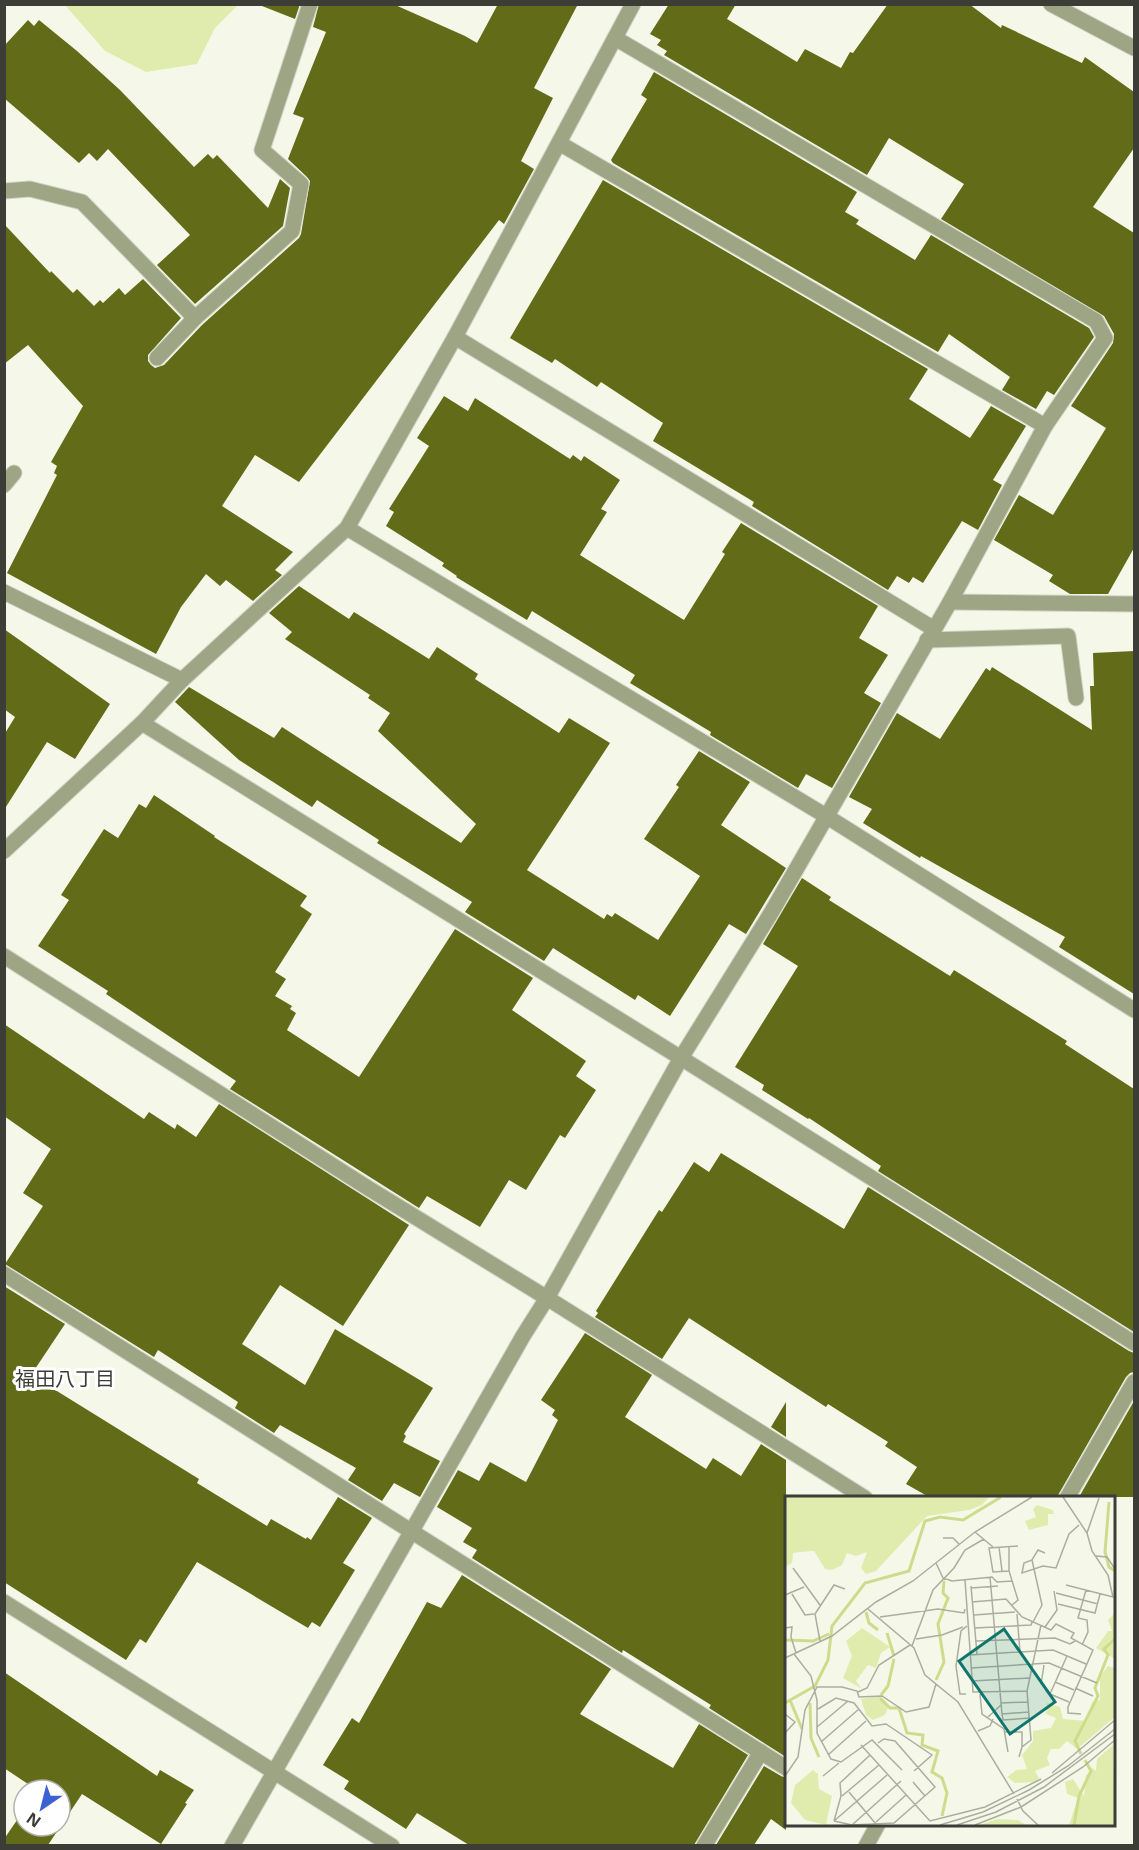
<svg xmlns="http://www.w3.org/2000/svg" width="1139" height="1850" font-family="'Open Sans','Noto Sans JP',sans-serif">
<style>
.green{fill:#e0ecae}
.building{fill:#616b18}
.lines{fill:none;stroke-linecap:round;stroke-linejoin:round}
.lane-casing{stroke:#d0d3c4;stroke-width:17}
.street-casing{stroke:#d0d3c4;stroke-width:17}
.lane{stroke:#9ea584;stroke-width:15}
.street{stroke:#9ea584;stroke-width:15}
.labels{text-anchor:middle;stroke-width:6;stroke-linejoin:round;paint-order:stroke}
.neighbourhood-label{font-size:20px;fill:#3b3d36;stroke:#fff}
.inset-river{fill:none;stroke:#cedb8b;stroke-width:3}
.inset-road{fill:none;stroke:#abada1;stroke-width:1.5}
.view{fill:#0f766e;fill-opacity:0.15;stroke:#0f766e;stroke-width:3}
.inset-edge{fill:none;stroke:#3b3d36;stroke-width:3}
</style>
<rect width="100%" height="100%" fill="#f5f8e8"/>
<polygon class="green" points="65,5 238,5 215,28 197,64 146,72 105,51"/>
<g class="building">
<polygon points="262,4 300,4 295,19 262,6"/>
<polygon points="319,4 393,4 465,36 477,43 498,4 578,4 534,88 553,98 521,161 534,169 504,224 499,220 299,482 255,455 222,506 293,552 275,570 282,575 253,601 226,580 220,586 206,574 181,607 156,654 7,573 57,475 54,473 57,466 51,462 83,406 28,345 4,364 4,224 50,273 51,271 73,293 77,289 94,306 100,300 103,303 119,288 125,295 143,279 181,318 148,355 148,361 151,365 155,368 164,365 202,325 299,238 301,234 310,181 307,177 288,159 304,118 293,114 326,32 313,27"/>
<polygon points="669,4 736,4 727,19 797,62 805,49 841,68 850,52 853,53 888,4 969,4 1001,28 1002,25 1082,63 1085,57 1134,92 1134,148 1093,207 1134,233 1134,548 1108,594 1070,594 1049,581 1053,575 994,540 1019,495 1053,515 1106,428 1071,406 1113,343 1114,334 1104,316 941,219 964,184 889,138 867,175 664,55 667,51 657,45 661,40 650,34"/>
<polygon points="28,20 34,26 39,20 77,51 120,90 194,167 208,154 213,159 217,155 268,208 280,179 290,188 283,226 195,304 157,265 190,235 108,149 97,161 89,153 79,163 4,98 4,46"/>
<polygon points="654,72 857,192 845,212 859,220 856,224 915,260 931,235 1089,328 1094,337 1054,395 1047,391 1036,409 1002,390 1010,377 949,334 938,352 613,163 611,160 647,99 641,95"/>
<polygon points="603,180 928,369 909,399 970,438 991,406 1026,426 993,480 1002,485 978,530 962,521 923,583 913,577 909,583 897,576 888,590 752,506 754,502 653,441 663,423 601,382 597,387 555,359 552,363 510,338"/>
<polygon points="444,396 468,411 475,398 570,459 573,455 581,461 584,456 620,480 601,509 607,512 580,555 684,620 725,554 722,552 741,523 878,606 859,638 888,655 864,693 881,703 832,788 806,774 798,788 710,735 711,732 630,683 635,675 532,611 527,620 456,577 457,576 442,566 444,563 386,526 394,512 389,509 429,446 417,438"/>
<polygon points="299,586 349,619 354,612 429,659 437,647 478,674 475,679 559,733 569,718 610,743 527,870 604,919 607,914 612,917 615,913 658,940 700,876 644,839 679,787 676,785 699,751 750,782 721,825 786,868 746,934 729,924 670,1016 638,995 635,1000 553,948 544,961 465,912 472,902 377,843 379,840 317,800 312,807 239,760 175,702 189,687 274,738 282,727 461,843 476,824 378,731 390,713 368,698 370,695 285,639 292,632 269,613"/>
<polygon points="4,629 110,704 75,759 47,742 4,810 4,735 15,717 4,709"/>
<polygon points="1134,651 1134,994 1059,947 1065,937 921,856 920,858 863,823 872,809 849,797 897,713 940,739 986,668 990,671 992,667 1092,730 1090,686 1094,686 1093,653"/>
<polygon points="154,795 215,836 214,837 307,896 300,906 312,914 275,972 286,979 275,996 292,1006 290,1009 296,1013 287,1030 359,1077 455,929 533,978 512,1010 586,1061 576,1076 596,1090 565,1138 560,1135 526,1190 509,1180 480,1227 427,1196 419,1208 230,1089 236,1081 106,994 108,991 38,946 69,900 61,895 104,829 118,838 139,804 146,808"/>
<polygon points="802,878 831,897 829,900 950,976 954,970 1067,1041 1065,1044 1134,1089 1134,1332 878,1171 881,1166 809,1118 808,1119 762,1090 764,1085 735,1067 798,966 763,944"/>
<polygon points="4,1024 144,1119 149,1112 175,1129 177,1124 196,1137 219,1104 409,1225 343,1326 280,1285 242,1344 305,1385 335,1329 433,1388 404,1434 406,1436 403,1442 440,1461 420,1497 394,1483 382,1501 348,1480 356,1468 280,1425 274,1433 235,1408 238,1402 158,1350 154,1357 5,1264 43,1206 23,1193 51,1149 4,1116"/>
<polygon points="721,1153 844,1229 868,1187 1129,1351 1134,1353 1134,1372 1130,1373 1126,1377 1057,1497 929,1497 906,1484 917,1467 885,1446 888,1442 828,1404 826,1407 689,1318 662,1359 595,1317 598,1313 596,1311 659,1210 662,1212 694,1162 709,1172"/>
<polygon points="4,1286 65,1324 31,1375 199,1479 197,1483 267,1526 271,1519 306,1539 307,1537 311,1540 338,1497 372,1518 343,1563 355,1570 320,1627 312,1622 308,1628 197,1562 146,1643 140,1639 126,1660 4,1582"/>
<polygon points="585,1333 652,1375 625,1417 706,1469 713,1458 741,1476 761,1444 786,1460 786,1757 709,1708 711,1705 623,1650 622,1653 472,1558 477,1550 463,1542 472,1528 437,1507 458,1470 479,1481 490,1462 526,1482 558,1420 552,1415 555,1410 541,1400"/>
<polygon points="1134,1401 1134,1497 1079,1497"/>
<polygon points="786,1402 786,1437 771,1427"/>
<polygon points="462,1575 611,1669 580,1714 673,1768 699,1724 748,1755 694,1845 469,1845 417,1813 406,1829 344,1789 349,1781 323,1765 352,1718 359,1723 427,1602 441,1608"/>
<polygon points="4,1672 157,1776 160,1770 194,1790 185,1803 187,1804 161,1844 82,1794 48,1845 4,1845 4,1839 24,1810 24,1826 60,1826 60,1790 37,1790 4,1768"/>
<polygon points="764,1766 781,1776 786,1778 786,1830 771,1819 754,1845 716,1845"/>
</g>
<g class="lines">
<defs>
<g id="lane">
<polyline points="4,191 30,189 82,202 195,318"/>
<polyline points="157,358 195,318 292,231 301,184 262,150 310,4"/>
<polyline points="927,640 1068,636 1076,698"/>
</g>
<g id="street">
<polyline points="1051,4 1134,48"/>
<polyline points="615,38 1096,321 1105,338 1045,426"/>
<polyline points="455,337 934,629"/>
<polyline points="4,485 14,473"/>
<polyline points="347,528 826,816 1134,1010"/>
<polyline points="4,592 182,680"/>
<polyline points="950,602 1134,604"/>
<polyline points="142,723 681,1058 1134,1343"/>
<polyline points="4,851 142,723 182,680 347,528 455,337 633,4"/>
<polyline points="4,956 368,1188 547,1298 865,1498"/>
<polyline points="4,1274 786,1768"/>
<polyline points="1067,1498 1134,1382"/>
<polyline points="4,1602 392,1846"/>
<polyline points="232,1846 523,1336 547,1298 681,1058 771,913 950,602 1045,426 559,143"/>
<polyline points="704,1846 761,1752"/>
<polyline points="866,1846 878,1824"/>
</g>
</defs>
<use href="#lane" class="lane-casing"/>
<use href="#street" class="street-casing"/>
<use href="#lane" class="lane"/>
<use href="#street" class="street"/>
</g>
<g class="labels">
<g class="neighbourhood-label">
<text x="65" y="1386">福田八丁目</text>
</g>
</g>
<g transform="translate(785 1496)">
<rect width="330" height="330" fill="#f5f8e8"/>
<path d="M0 1H204L197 9 184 14 142 20 91 75 81 78 76 72 82 56 71 60 62 57 57 69 47 74 40 73 29 55 15 56 8 57 7 67 0 71ZM252 9 268 14 269 18H263V29L244 34 240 25 251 21 248 13ZM330 117V163L311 152 323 135H327L323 124ZM77 132 105 151 96 157 91 172 83 169 71 185 77 193 58 182 67 160 61 145ZM323 170 330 172V221L292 253 282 245 274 253H266L262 262 265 269 250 275 254 282 250 286 230 287 222 281 231 274 242 273 237 259 248 245V235L266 232 271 222 261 218 262 207 275 211 278 223 302 225 307 206 315 204V181ZM94 200 103 212 100 219 88 224 81 219 76 203ZM328 249 330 329H284L293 302 282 298 280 286 288 283 299 300 301 279 305 276 303 269 311 275 312 263ZM28 274 33 278 34 293 47 300 41 329 20 324 6 307 10 289ZM212 323 233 324 241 329H195Z" fill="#e0ecae"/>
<path class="inset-river" d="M324 6 320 56 324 71 330 75M81 116 84 127 93 134M102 137 109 160M0 144 28 145 44 138M151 184 159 166 153 128 163 102 158 97 159 85M96 199 103 190 109 163M95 202 105 212H114L122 237 138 239 137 249 153 255 147 276 157 282 162 297 157 320M5 204 17 233M0 207 30 190 43 164 47 130 80 87 124 75 140 25 155 21 178 24 216 1M25 207 26 242 34 261M296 258 290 245 313 200 310 192 323 159 319 153 330 143M289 329 294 300 306 275 300 264"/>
<path class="inset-road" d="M278 1 302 37M190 36 208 51M158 42H168L174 48M224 50V75L233 104 227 109M214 51 217 75M260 57 253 54 247 64 239 67 237 77 258 70 271 72 284 38 294 29M311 60 322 61 330 73M247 64 257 109 248 126M151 67 158 82 167 85 207 81 212 86 227 85M8 72 35 109M224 75 208 76 204 52 233 50M205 81 217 218 244 216M180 84 188 196 242 195M281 89 328 101 323 79 307 55 302 37 314 2M186 90 192 158M186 92 213 90M271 97 313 108M7 98 20 119 29 118M0 99 19 91M187 106 221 103 237 121 266 134 271 128 289 137 286 142 308 154 283 211V217L296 218M273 108 310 117 315 98M83 113 129 152 140 179 173 206 229 298M232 118 235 156M189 119 230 116M95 121 153 113 179 117 180 113M260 131 272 114 269 95M0 132 7 131 6 141 11 157M190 132 246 129 247 126M131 143 157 139 178 131M35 145 30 118 49 89 60 93M191 145 270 142 285 148 290 145M297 149 303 136 302 124 293 122 301 94M127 150 148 94 169 72 180 54 199 43M9 158 26 180 32 204V237L46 263 56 266 87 244 117 274M185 159 268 154 301 168M282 160 265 198 284 206M0 162 47 140 91 106 128 85 190 36 247 1M186 172 264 167 312 187M187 185 244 182M270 186 289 194M256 188 259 169M290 192 308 200M73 196 82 192 94 169 125 149M181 198H175L171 170 176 135 182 130M195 198 197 218 219 233 223 256M216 207 243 206M33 213 51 202 69 207 87 230 101 228 147 259 129 275M0 218 10 226 0 237M217 218 218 224 245 222M202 222 216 209M32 231 63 205M193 235 205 230 208 223M220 236H237V251M36 246 74 213M76 249 145 325 200 311 256 283M43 259 81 225M234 261 237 251 246 244 242 195 256 129M267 277 330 224M0 280 13 261 20 214 32 191H57L72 195 74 201 97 200 121 216 144 211 151 188M38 280 54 267M128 286 140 300M64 296 91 328M57 300 94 269M232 303 238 315 253 329M49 325 67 329 109 327 150 291 110 245 99 243 93 247M49 325 56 300 55 287 85 259M49 325 102 279M91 326 121 299M67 329 116 285M155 329 198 316 244 294 283 270 330 233M172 329 211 316 259 291 330 238M190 329 236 311 298 271 330 244"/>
<path class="view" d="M219 133 270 206 225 238 174 165Z"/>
<rect width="330" height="330" class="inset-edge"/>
</g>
<rect width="1139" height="1850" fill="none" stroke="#3b3d36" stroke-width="12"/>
<g transform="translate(42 1808) rotate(215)"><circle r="28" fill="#ffffff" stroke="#b1b1af" stroke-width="1.5"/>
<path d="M0-4.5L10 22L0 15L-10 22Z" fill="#3c61d3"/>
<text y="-9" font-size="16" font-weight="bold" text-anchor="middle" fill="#3b3d36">N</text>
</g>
</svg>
